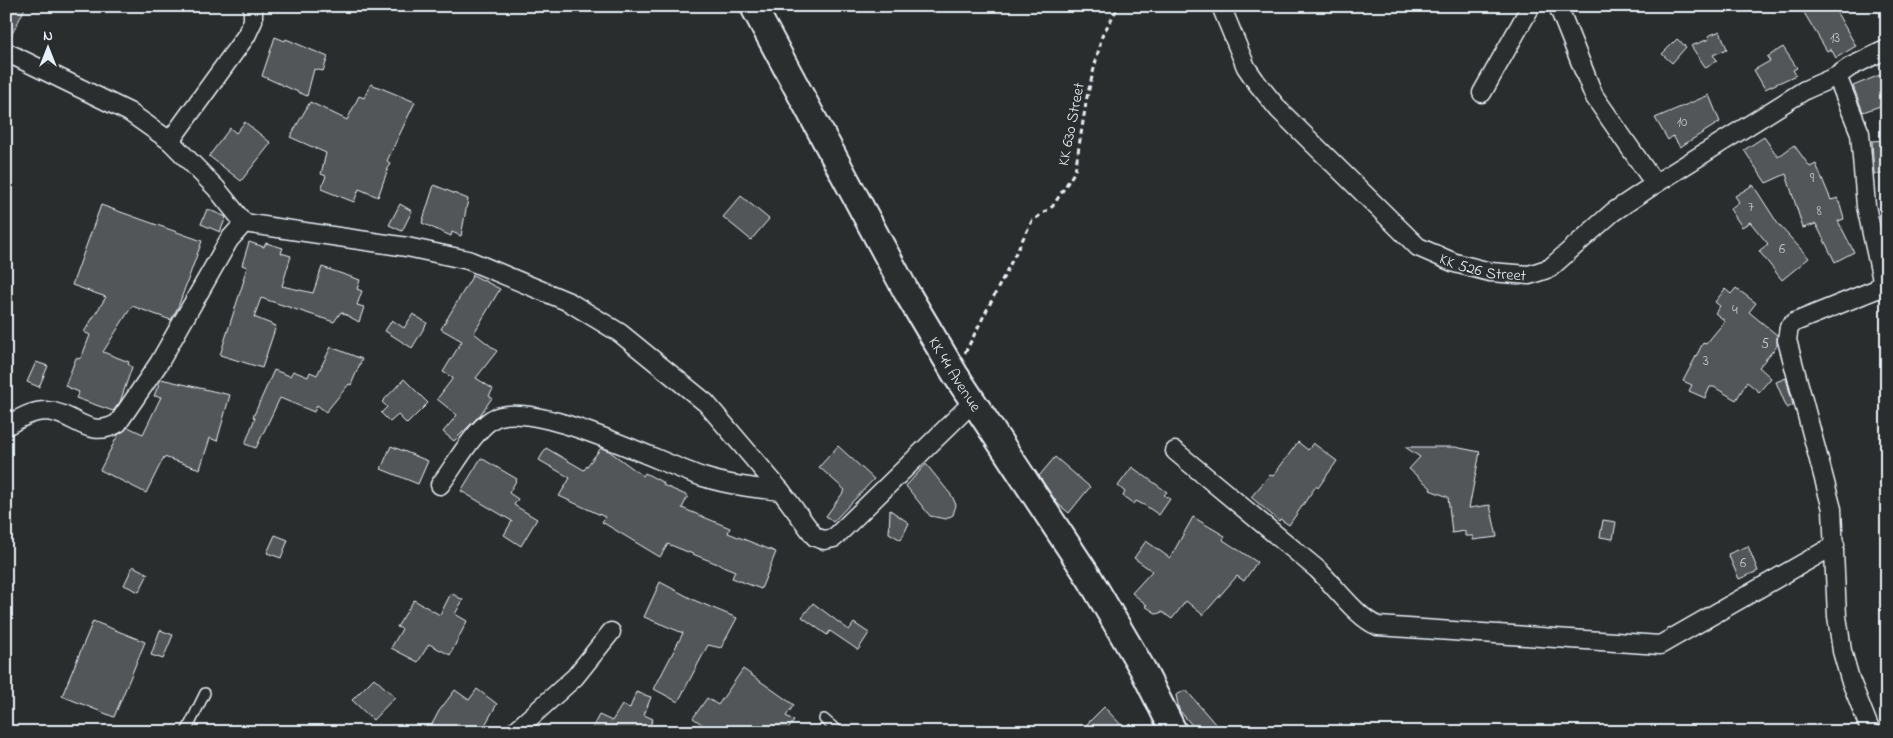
<svg xmlns="http://www.w3.org/2000/svg" width="1893" height="738" font-family="'Indie Flower',sans-serif">
<style>
.building{fill:#535759;stroke:#e8f1f8}
.lines{fill:none;stroke-linecap:round;stroke-linejoin:round}
.service-casing{stroke:#e8f1f8;stroke-width:12}
.minor-casing{stroke:#e8f1f8;stroke-width:21}
.secondary-casing{stroke:#e8f1f8;stroke-width:29}
.path{stroke:#e8f1f8;stroke-width:3;stroke-dasharray:5 4;stroke-linecap:butt}
.service{stroke:#2a2d2e;stroke-width:9}
.minor{stroke:#2a2d2e;stroke-width:18}
.secondary{stroke:#2a2d2e;stroke-width:25}
.labels{text-anchor:middle;stroke-width:4;stroke-linejoin:round;paint-order:stroke}
.number-label{font-size:14px;fill:#c3cad0}
.street-label{font-size:16px;fill:#e8f1f8;stroke:#2a2d2e}
</style>
<rect width="100%" height="100%" fill="#2a2d2e"/>
<filter id="ink" filterUnits="userSpaceOnUse"><feTurbulence type="fractalNoise" baseFrequency=".02" numOctaves="2"/><feDisplacementMap in="SourceGraphic" scale="10" xChannelSelector="R" yChannelSelector="G"/><feConvolveMatrix kernelMatrix="1 2 1 2 8 2 1 2 1" color-interpolation-filters="sRGB"/></filter>
<g filter="url(#ink)">
<g class="building">
<polygon points="6,6 26,6 8,42 6,42"/>
<polygon points="1800,6 1833,6 1856,46 1836,58 1831,49 1827,51"/>
<polygon points="1720,31 1727,49 1713,55 1717,60 1706,68 1691,46 1709,39 1708,36"/>
<polygon points="275,37 285,41 286,39 328,57 323,71 314,69 307,96 262,76"/>
<polygon points="1677,39 1686,47 1672,63 1662,54"/>
<polygon points="1783,47 1797,68 1793,70 1796,75 1765,89 1754,70 1770,61 1767,57"/>
<polygon points="1887,72 1887,89 1881,89 1886,104 1863,112 1853,86"/>
<polygon points="371,84 415,102 387,161 390,163 378,197 359,189 354,202 321,189 326,176 321,174 326,153 290,137 310,102 347,120 359,96 364,98"/>
<polygon points="1709,95 1720,122 1680,147 1673,136 1668,140 1655,118"/>
<polygon points="245,122 271,143 241,181 209,156 230,128 236,133"/>
<polygon points="1764,137 1778,157 1794,145 1810,167 1816,164 1831,200 1838,198 1844,219 1838,221 1854,252 1835,262 1816,224 1803,228 1786,174 1766,183 1744,150"/>
<polygon points="1887,140 1887,174 1874,174 1872,141"/>
<polygon points="434,185 468,199 461,236 452,232 451,236 422,223"/>
<polygon points="1753,185 1778,224 1809,258 1782,280 1759,251 1768,244 1750,222 1742,227 1730,209 1739,202 1735,196"/>
<polygon points="741,196 769,219 751,240 723,217"/>
<polygon points="400,204 412,211 402,231 389,225"/>
<polygon points="101,205 202,241 178,307 171,320 132,306 103,352 129,362 128,364 132,367 120,402 113,411 76,398 79,392 65,386 76,358 79,359 82,356 90,335 84,332 106,297 72,285"/>
<polygon points="207,209 226,217 220,232 201,224"/>
<polygon points="249,242 264,247 266,243 283,248 281,253 291,256 282,286 313,293 322,267 360,280 357,289 362,291 357,305 364,307 359,322 341,312 334,322 261,298 254,317 276,326 262,368 220,355 244,280 243,280 247,267 242,265"/>
<polygon points="473,275 500,289 474,333 497,351 476,378 493,389 489,396 492,398 480,415 454,441 443,432 457,415 437,399 453,378 443,372 462,341 441,329"/>
<polygon points="1736,288 1756,303 1749,312 1777,335 1777,346 1759,367 1771,378 1759,392 1747,382 1736,400 1714,387 1710,387 1705,398 1689,391 1692,385 1683,381 1703,343 1706,344 1725,321 1715,313 1720,306 1715,302 1725,289 1731,294"/>
<polygon points="413,314 427,323 412,348 385,331 392,320 404,328"/>
<polygon points="331,347 362,359 351,385 349,384 326,412 317,405 314,412 280,398 256,448 245,444 255,418 253,417 274,370 290,376 293,371 308,377 310,372 317,375"/>
<polygon points="36,362 48,366 39,387 27,382"/>
<polygon points="1786,378 1793,405 1787,408 1776,382"/>
<polygon points="161,379 230,395 217,441 210,438 200,469 164,457 146,493 100,470 118,435 128,427 143,434 161,397 154,396"/>
<polygon points="404,379 428,403 407,424 398,415 390,422 381,413 387,407 382,402"/>
<polygon points="1298,442 1308,450 1313,443 1337,461 1318,488 1316,486 1289,525 1280,519 1279,521 1251,497 1270,475 1273,476"/>
<polygon points="391,446 428,461 418,484 381,469"/>
<polygon points="838,446 874,479 833,522 826,516 845,490 819,467"/>
<polygon points="1405,447 1455,447 1480,452 1469,508 1490,505 1497,537 1473,540 1473,536 1465,536 1465,531 1452,533 1448,497 1430,490 1431,488 1409,469 1420,457"/>
<polygon points="546,448 584,470 601,448 609,451 643,476 645,473 664,483 663,485 688,496 682,508 730,528 728,533 776,552 761,589 732,578 735,571 668,544 660,557 602,522 605,517 559,496 570,478 539,460"/>
<polygon points="1055,457 1090,487 1069,513 1058,504 1039,476"/>
<polygon points="481,458 517,479 509,493 518,499 514,505 537,519 521,546 504,535 512,521 461,491"/>
<polygon points="926,464 952,496 956,505 953,515 946,519 930,516 906,486"/>
<polygon points="1132,467 1167,492 1164,495 1170,499 1159,515 1146,506 1136,501 1134,504 1123,496 1125,492 1118,486"/>
<polygon points="890,510 909,523 901,540 889,533"/>
<polygon points="1193,517 1225,536 1223,540 1257,562 1244,581 1237,576 1203,615 1186,601 1172,619 1162,612 1157,614 1145,606 1147,605 1132,593 1152,571 1134,558 1146,541 1170,558"/>
<polygon points="1603,520 1616,522 1613,539 1600,537"/>
<polygon points="275,535 288,540 281,558 267,553"/>
<polygon points="1748,546 1758,571 1739,579 1728,554"/>
<polygon points="133,566 148,574 139,592 124,585"/>
<polygon points="660,582 696,601 737,618 721,648 708,645 678,702 654,689 683,633 644,617"/>
<polygon points="451,593 463,600 455,614 467,621 450,655 429,644 418,662 391,648 402,629 397,627 414,600 440,615"/>
<polygon points="813,603 849,630 854,623 869,633 858,650 830,631 827,635 802,617"/>
<polygon points="93,621 145,642 114,717 62,696"/>
<polygon points="160,630 173,635 163,659 151,655"/>
<polygon points="743,669 794,705 786,716 794,721 786,732 713,732 693,718 707,698 718,705"/>
<polygon points="374,678 395,697 373,720 352,700"/>
<polygon points="477,689 497,704 481,732 442,732 431,726 439,711 455,690 469,700"/>
<polygon points="1186,690 1222,732 1198,732 1179,710 1176,695"/>
<polygon points="636,692 651,697 644,715 653,719 647,732 590,732 599,715 612,721 622,705 630,708"/>
<polygon points="1104,707 1128,732 1079,732"/>
</g>
<g class="lines">
<defs>
<g id="service">
<polyline points="824,719 839,732"/>
<polyline points="186,732 205,693"/>
</g>
<g id="minor">
<path id="s1" d="M1221 6 1246 67 1257 83 1279 110 1418 247 1455 263 1490 272 1529 275 1550 268 1613 212 1655 184 1805 90 1837 76 1850 67 1887 49"/>
<polyline points="1558,6 1594,96 1655,184"/>
<polyline points="6,52 129,112 170,141 216,188 244,223"/>
<polyline points="1837,76 1860,133 1866,206 1882,280 1877,289 1795,322 1789,327 1787,340 1832,509 1837,616 1842,651 1850,679 1871,732"/>
<polyline points="1482,93 1531,6"/>
<polyline points="170,141 246,36 253,21 253,6"/>
<path d="M6 426C19 419 31 411 46 411 74 412 88 441 118 423L159 363 229 240 244 223 407 247 468 260 569 302 620 333 706 403 781 491"/>
<path d="M1175 451 1317 569C1334 585 1358 619 1378 626L1660 645 1835 545"/>
<path d="M440 485C454 467 472 433 491 420 527 395 662 464 703 477 728 485 754 488 781 491L815 537 824 540 834 538 974 401"/>
<polyline points="514,732 575,677 611,632"/>
</g>
<g id="secondary">
<path id="s2" d="M753 6 907 293 955 374 1090 579 1142 668 1174 732"/>
</g>
</defs>
<use href="#service" class="service-casing"/>
<use href="#minor" class="minor-casing"/>
<use href="#secondary" class="secondary-casing"/>
<polyline class="path" points="965,353 1032,221 1053,206 1075,171 1087,97 1102,36 1117,9 1126,6"/>
<use href="#service" class="service"/>
<use href="#minor" class="minor"/>
<use href="#secondary" class="secondary"/>
</g>
</g>
<g class="labels">
<g class="number-label">
<text x="1835" y="42">13</text>
<text x="1682" y="126">10</text>
<text x="1812" y="182">9</text>
<text x="1751" y="211">7</text>
<text x="1819" y="215">8</text>
<text x="1782" y="253">6</text>
<text x="1735" y="314">4</text>
<text x="1765" y="348">5</text>
<text x="1706" y="365">3</text>
<text x="1743" y="567">6</text>
</g>
<g class="street-label">
<text transform="translate(1070 124) rotate(-79)" y="6">KK 630 Street</text>
<text dy="6" stroke="none"><textPath href="#s1" startOffset="384">KK 526 Street</textPath></text>
<text dy="6" stroke="none"><textPath href="#s2" startOffset="420">KK 44 Avenue</textPath></text>
</g>
</g>
<rect width="1893" height="738" fill="none" stroke="#2a2d2e" stroke-width="25"/>
<rect x="12" y="12" width="1868" height="713" fill="none" stroke="#e8f1f8" stroke-width="2" filter="url(#ink)"/>
<g transform="translate(48 48)" stroke="#2a2d2e" stroke-width="4" paint-order="stroke">
<path d="M0-4L9 19L0 12L-9 19Z" fill="#e8f1f8"/>
<text y="-8" font-size="14" font-weight="bold" text-anchor="middle" fill="#e8f1f8">N</text>
</g>
</svg>
